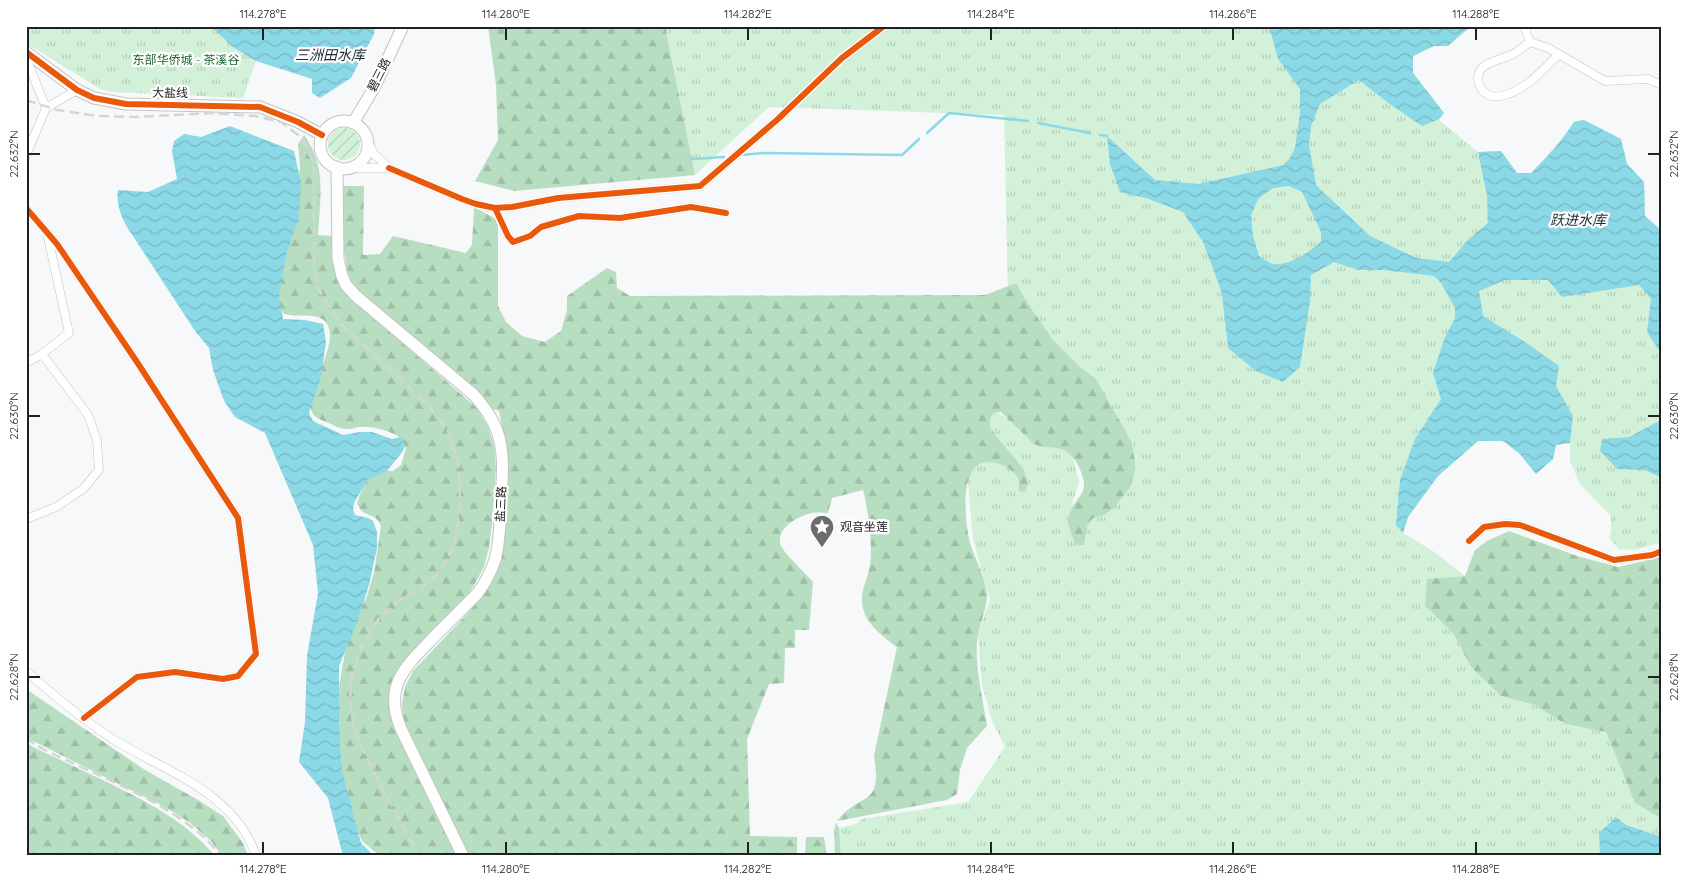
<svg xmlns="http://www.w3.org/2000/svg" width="1688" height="882" font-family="Quicksand,'Noto Sans SC',sans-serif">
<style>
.grass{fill:url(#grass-tufts)}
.forest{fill:url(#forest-firs)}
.garden{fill:url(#garden-furrows)}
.water{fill:url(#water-waves);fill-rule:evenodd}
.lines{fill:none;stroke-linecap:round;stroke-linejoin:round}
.stream{stroke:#8bd8e6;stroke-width:2.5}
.minor-casing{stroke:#c2c3c5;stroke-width:9}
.secondary-casing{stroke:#c2c3c5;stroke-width:13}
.minor{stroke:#fefefe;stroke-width:8}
.secondary{stroke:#fefefe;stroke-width:11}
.rail{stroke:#d5d5d6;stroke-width:2.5;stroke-dasharray:10 5;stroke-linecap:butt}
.cycleway-casing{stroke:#fff;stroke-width:9}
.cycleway{stroke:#e8590c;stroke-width:6}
.ticks{fill:none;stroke:#212123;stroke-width:2}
.labels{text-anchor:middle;stroke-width:4.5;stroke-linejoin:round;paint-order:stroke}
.park-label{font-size:12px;fill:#1e6432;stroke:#fff}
.street-label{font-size:12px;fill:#212123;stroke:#fff}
.poi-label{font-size:12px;fill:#212123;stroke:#fff;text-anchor:start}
.water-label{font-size:14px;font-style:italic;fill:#1a2d31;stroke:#fff}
.neatline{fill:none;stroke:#212123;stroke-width:2}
.ticks-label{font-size:12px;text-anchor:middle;fill:#212123}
</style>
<defs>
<pattern id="grass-tufts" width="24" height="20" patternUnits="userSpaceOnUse" patternTransform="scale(1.25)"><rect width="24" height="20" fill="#d2f1d8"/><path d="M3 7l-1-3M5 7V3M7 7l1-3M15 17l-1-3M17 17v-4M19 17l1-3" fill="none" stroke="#b4ceb9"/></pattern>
<pattern id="forest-firs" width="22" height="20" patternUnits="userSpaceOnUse" patternTransform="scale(1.25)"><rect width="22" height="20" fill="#b8dec1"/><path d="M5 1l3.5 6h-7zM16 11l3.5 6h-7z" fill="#9ebea6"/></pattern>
<pattern id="garden-furrows" width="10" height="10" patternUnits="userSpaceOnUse" patternTransform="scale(1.25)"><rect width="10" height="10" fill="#d2f1d8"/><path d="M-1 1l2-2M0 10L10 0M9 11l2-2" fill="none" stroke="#b4ceb9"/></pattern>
<pattern id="water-waves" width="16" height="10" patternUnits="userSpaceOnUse" patternTransform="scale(1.25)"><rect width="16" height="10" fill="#8bd8e6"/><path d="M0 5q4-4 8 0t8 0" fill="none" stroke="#78b9c5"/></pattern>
</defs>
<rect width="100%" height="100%" fill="#f6f8fa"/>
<g class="grass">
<polygon points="26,26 210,26 234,48 256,61 243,98 112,92 100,89 26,43"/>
<path d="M665 26H1471L1448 46H1434L1413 56V73L1444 113 1439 120 1478 152 1501 151 1517 173H1531C1547 157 1561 141 1574 122L1584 120 1621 139 1627 164 1644 182 1645 216 1662 231V498L1660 499 1662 542 1635 550 1619 549 1609 538 1611 532V516L1580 484 1570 461V443L1556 445 1553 459 1536 474 1520 454 1503 441H1478L1438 476 1408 517 1403 533 1433 551 1465 576 1427 579 1425 606 1453 633 1471 667 1501 696 1535 705 1565 724 1606 732 1635 803 1662 819V856H841L839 828 856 824 862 819 968 802 1005 747 992 721 982 685 978 634 990 600 973 539 967 472 990 409 1072 453 1079 482 1073 501 1072 510 1109 503 1008 297 1004 115 769 107 695 175Z"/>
</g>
<g class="forest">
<polygon points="488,26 665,26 695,175 514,191 475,181 498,140 496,85"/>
<path d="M304 135C327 166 320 198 318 235L332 236C333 260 332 275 347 295L477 408 488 427 494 445 496 468 492 525 489 548 484 567 469 594 402 666 392 717 396 732 456 856H380L362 841 350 811 339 760 337 699 347 640 353 624 366 599 374 573 381 526C375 510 363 520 357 503L366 478 383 471H393L401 465 406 448C404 445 403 441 400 438 392 431 371 426 360 427 356 427 353 429 349 429 340 430 332 424 324 421 319 419 314 417 312 412 302 390 352 330 318 317 308 314 295 317 284 314L277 302 279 284 297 209 300 166 298 144Z"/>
<path d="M343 186H364L363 255 380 254 393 236 466 253 472 245 474 207 498 220V306L506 322 522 336 545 342 561 331 567 310V296L607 268 616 272 617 288 630 296 985 295 1016 283 1030 307 1053 340 1080 367 1096 379 1131 441 1135 461 1134 475 1130 487 1114 508 1104 515 1093 518 1087 526 1084 545H1076C1073 537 1066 524 1069 515 1077 492 1092 496 1079 467 1076 461 1073 456 1067 452 1057 445 1045 449 1034 444L1001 412 994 413C989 418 989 423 991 430L1023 468 1028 484 1025 492 1019 491C1019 486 1020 481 1017 476 1012 468 997 461 987 462 958 464 965 523 970 543 975 559 985 576 987 594 988 607 978 627 977 642 975 669 983 699 987 726L967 748 960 770 957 794 947 800 837 821C860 791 883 809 874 756L897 647C881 635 861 621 862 598 862 587 869 576 870 564 873 545 868 509 863 490L832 498 828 513C823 513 817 512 812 513 798 516 774 529 781 546 785 554 805 573 813 582L809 630H795V648H785L784 683 769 684 747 739 750 836 797 837V856H467L408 736 403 719 402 704 405 687 413 671 467 614 487 590 498 568 504 545 508 477 507 455 499 411 490 408 377 311 352 284 347 269 344 250Z"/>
<polygon points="1509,531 1577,556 1618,567 1662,557 1662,819 1635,803 1606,732 1565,724 1535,705 1501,696 1471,667 1453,633 1425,606 1427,579 1465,576 1475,550 1487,541"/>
<polygon points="26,689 145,770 198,800 223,816 243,843 248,856 222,856 211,841 189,822 163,806 31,740 26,736"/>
<path d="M26 742 33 747C58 759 82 770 107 782 147 802 186 821 215 856H26Z"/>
<polygon points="836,823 839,828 841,856 835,856 834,831"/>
<polygon points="806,837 824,837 827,856 805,856"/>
</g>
<circle class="garden" cx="344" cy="144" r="16"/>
<g class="water">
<polygon points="210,26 375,26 374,34 351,78 320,98 312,93 312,79 256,61 234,48"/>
<path d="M1269 26H1471L1448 46H1434L1413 56V73L1444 113 1439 119 1422 126 1387 102 1359 80 1320 104 1311 126 1309 145 1316 185 1370 236 1416 258 1449 262 1468 240 1488 223 1487 196 1478 152 1501 151 1517 173H1531C1547 157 1562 141 1574 122L1584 120 1621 139 1627 164 1644 182 1645 216 1662 231V355L1647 332 1651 299 1639 285 1562 297 1548 280H1505L1479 291 1483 316 1525 342 1559 366 1556 386 1573 416 1570 443 1556 445 1553 459 1536 474 1520 454 1503 441H1478L1438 476 1408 517 1403 533 1396 525 1400 480 1415 439 1441 399 1433 373 1445 337 1455 318V308L1441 283 1434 276 1384 270H1358L1334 262 1311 275 1310 301 1300 367 1283 382 1256 371 1228 348 1222 293 1203 242 1183 212 1146 198 1120 192 1110 164 1107 136 1155 180 1198 184 1283 165 1290 158 1295 148 1300 113V89L1278 59ZM1289 186 1302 192 1321 232V242C1310 251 1290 266 1274 264 1269 263 1264 259 1259 256L1253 236 1251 216 1258 199 1273 188Z"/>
<path d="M230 126 294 151 301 183 299 217 287 252 279 295 283 319 305 320 323 324 326 342 321 377 309 413 313 421 343 435 360 432H372L392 439 401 437 405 446 403 451 387 471 367 480 354 503 353 510 355 515 368 518 373 521 377 532V548L369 585 358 620 339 666V733L342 770 361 843 374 856H343L328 798 299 762 305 722 307 656 318 593 313 545 265 433 235 417 224 401 213 370 209 348 195 331 131 233C122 220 116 206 118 190L148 192 177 179 172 151 174 141 184 134 201 137Z"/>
<polygon points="1662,416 1662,478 1645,470 1617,469 1600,451 1602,439 1629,437 1661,420"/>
<polygon points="1616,817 1626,825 1662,837 1662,856 1600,856 1599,833"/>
</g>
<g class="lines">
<g class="stream">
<polyline points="1038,123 1090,133"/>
<polyline points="927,133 949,113 1028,121"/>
<polyline points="1100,135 1107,136"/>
<polyline points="740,155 764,153 902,155 919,139"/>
<polyline points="692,159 724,157"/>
</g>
<defs>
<g id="minor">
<polyline points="1524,26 1530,42 1548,48 1605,81 1648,79 1662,85"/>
<path d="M1530 42C1524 46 1518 52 1511 55 1502 59 1490 61 1483 67 1470 80 1484 100 1500 96 1524 92 1542 71 1559 54"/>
<polyline points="26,58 46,108"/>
<polyline points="367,140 374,154 389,168 462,199 487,207 495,208 512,207 558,198 700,186 778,119 842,58 884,26"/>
<polyline points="26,155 46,108 77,90"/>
<polyline points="349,168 389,168"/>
<polyline points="26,208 57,244 137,362 238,518 256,654 238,676 223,679 175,672 137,677 84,718"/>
<polyline points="495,208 508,236 513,242 530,236 541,227 579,216 620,218 691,207 726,213"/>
<polyline points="26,363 42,354 69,333 47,233"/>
<polyline points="26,519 56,507 83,489 99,470 97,440 88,415 42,354"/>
<polyline points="1469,541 1484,527 1505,524 1520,525 1614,560 1652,555 1662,551"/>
<path d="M26 671C53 695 81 718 111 738 162 770 236 792 256 856"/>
</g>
<g id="secondary">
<polyline points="26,52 77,90 94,98 126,104 260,107 298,122 322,135"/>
<circle cx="344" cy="145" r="24"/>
<polyline points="353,123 374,88 403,26"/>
<path d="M337 167 338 259 342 276 346 285 356 296 474 395C484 407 493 418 498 434 505 456 502 480 501 502 500 522 500 541 495 560 491 572 485 583 477 594 463 608 448 623 433 638 405 667 383 686 401 729L463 856"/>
</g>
</defs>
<use href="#minor" class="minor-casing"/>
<use href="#secondary" class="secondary-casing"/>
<use href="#minor" class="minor"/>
<use href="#secondary" class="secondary"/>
<g class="rail">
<polyline points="26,100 57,110 98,116 135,117 212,113 255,116 281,122 302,138 314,164 314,268 317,285 324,300 342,325 427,404 448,431 459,465 460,505 455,543 442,570 425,585 400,600 379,618 362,646 351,680 350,702 354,728 367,759 419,856"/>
<path d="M26 738C40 749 57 756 73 763 121 786 189 813 221 856"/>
</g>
<defs>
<g id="cycleway">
<polyline points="26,52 77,90 94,98 126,104 260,107 298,122 322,135"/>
<polyline points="389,168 462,199 476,204 495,208 512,207 558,198 700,186 778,119 842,58 884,26"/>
<polyline points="26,208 57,244 137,362 238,518 256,654 238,676 223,679 175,672 137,677 84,718"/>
<polyline points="495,208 508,236 513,242 530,236 541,227 579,216 620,218 691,207 726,213"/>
<polyline points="1469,541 1484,527 1505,524 1520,525 1614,560 1652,555 1662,551"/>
</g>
</defs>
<use href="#cycleway" class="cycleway-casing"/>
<use href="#cycleway" class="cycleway"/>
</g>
<path class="ticks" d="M263 28V40M506 28V40M748 28V40M991 28V40M1233 28V40M1476 28V40M28 154H40M1648 154H1660M28 416H40M1648 416H1660M28 677H40M1648 677H1660M263 842V854M506 842V854M748 842V854M991 842V854M1233 842V854M1476 842V854"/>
<defs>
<symbol id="sight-pin" viewBox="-11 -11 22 30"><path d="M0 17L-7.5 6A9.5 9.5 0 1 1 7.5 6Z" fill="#6c6c6e" stroke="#fff"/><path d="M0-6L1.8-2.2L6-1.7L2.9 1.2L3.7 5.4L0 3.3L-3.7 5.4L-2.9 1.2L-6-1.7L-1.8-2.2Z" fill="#fff"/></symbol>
</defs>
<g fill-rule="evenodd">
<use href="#sight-pin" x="808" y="513" width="28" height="38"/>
</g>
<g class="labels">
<g class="park-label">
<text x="186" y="64">东部华侨城 - 茶溪谷</text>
</g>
<g class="street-label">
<text transform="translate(379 75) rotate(-63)" y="4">碧三路</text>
<text transform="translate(170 93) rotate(1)" y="4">大盐线</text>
<text transform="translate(501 504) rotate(-87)" y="4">盐三路</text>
</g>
<g class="poi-label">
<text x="840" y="531">观音坐莲</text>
</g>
<g class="water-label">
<text x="330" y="60">三洲田水库</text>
<text x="1578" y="225">跃进水库</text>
</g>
</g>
<rect width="1688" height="882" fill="none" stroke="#ffffff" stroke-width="55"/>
<rect x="28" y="28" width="1632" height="826" class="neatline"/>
<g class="ticks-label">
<text x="263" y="18">114.278°E</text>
<text x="506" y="18">114.280°E</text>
<text x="748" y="18">114.282°E</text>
<text x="991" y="18">114.284°E</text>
<text x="1233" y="18">114.286°E</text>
<text x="1476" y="18">114.288°E</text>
<text transform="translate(14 154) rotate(-90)" y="4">22.632°N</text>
<text transform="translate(1674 154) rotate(-90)" y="4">22.632°N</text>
<text transform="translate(14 416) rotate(-90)" y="4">22.630°N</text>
<text transform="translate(1674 416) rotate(-90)" y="4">22.630°N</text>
<text transform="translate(14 677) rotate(-90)" y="4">22.628°N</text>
<text transform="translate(1674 677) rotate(-90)" y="4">22.628°N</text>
<text x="263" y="873">114.278°E</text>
<text x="506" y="873">114.280°E</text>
<text x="748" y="873">114.282°E</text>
<text x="991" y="873">114.284°E</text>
<text x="1233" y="873">114.286°E</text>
<text x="1476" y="873">114.288°E</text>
</g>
</svg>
